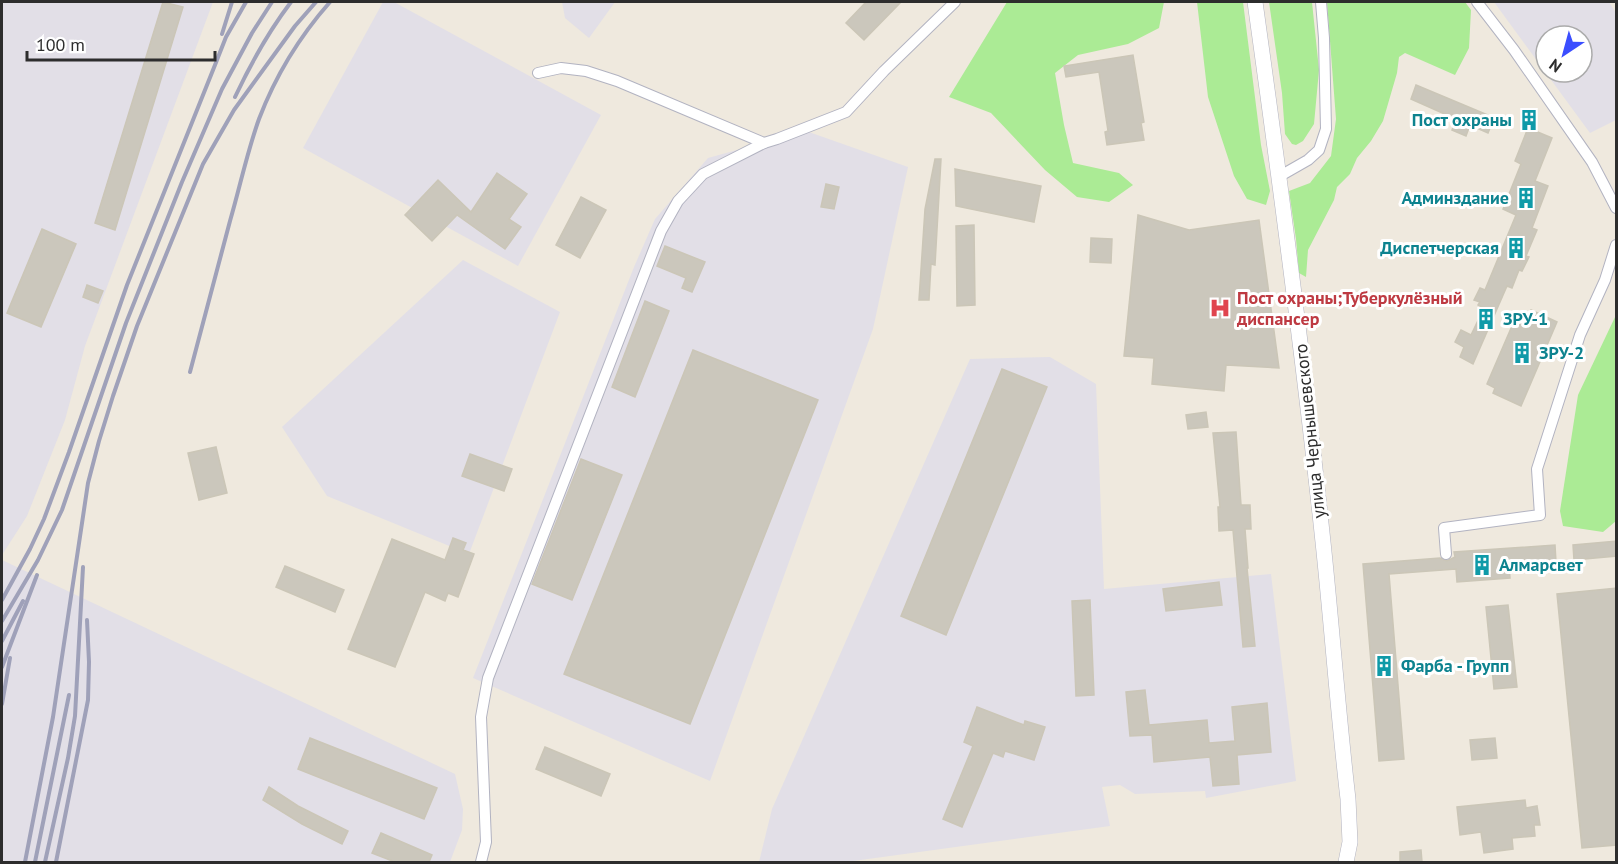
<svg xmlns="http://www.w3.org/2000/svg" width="1618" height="864" font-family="'PT Sans',sans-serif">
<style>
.industrial{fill:#e2dfe7;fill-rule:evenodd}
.green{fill:#abeb95}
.building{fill:#cbc7bc;stroke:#cbc6b7;stroke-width:1.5}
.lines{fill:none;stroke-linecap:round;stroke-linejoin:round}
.minor-casing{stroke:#b2b3c1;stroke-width:12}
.secondary-casing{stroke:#b2b3c1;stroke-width:16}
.minor{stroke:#fff;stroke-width:10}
.secondary{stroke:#fff;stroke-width:15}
.rail{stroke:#9fa1b9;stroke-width:4}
.labels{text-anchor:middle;stroke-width:6;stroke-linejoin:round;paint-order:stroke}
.culture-label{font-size:18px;font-weight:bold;fill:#0d838f;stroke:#fff;text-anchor:start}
.health-label{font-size:18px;font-weight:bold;fill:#be3a42;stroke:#fff;text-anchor:start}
.street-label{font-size:18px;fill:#2d2d2d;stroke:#fff}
</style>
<rect width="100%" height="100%" fill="#efe9de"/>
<g class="industrial">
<polygon points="2,2 213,2 85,346 65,420 27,516 2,555"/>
<polygon points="383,2 394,2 601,115 518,266 303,148"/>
<polygon points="562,2 615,2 589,38 565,18"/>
<path d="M1494 2H1609L1616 13V120L1590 133ZM1546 36H1582V72H1546Z"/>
<polygon points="806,131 908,167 873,329 710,781 473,678 634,267 655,219 708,158"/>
<polygon points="463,260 560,312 469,554 327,496 282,427"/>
<polygon points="1050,357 1096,384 1104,589 1271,574 1296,781 1206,798 1205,791 1135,794 1120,785 1102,787 1110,826 846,862 759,862 772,809 970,359"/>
<polygon points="2,560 455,774 463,809 462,830 450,862 2,862"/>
</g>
<g class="green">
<polygon points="1007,2 1164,2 1159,28 1128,44 1078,55 1055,73 1064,125 1073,163 1119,173 1133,185 1109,202 1077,197 1045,170 991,113 949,97"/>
<polygon points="1197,2 1243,2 1261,145 1270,191 1266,205 1247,199 1234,176 1208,97"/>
<polygon points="1269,2 1312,2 1319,70 1314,124 1303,141 1296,145 1292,144 1285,134 1282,93"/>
<polygon points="1327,2 1465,2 1471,10 1469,48 1455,75 1405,53 1399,57 1397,73 1383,121 1371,141 1357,158 1350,174 1337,187 1334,200 1308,250 1306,277 1299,273 1296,239 1289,191 1310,183 1331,156 1336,119"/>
<polygon points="1616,315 1616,521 1603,532 1563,526 1560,511 1578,395"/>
</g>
<g class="building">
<polygon points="163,2 183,7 115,230 95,223"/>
<polygon points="866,2 901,2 864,40 846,23"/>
<polygon points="1133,55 1144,122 1141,123 1144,140 1107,145 1105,132 1108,131 1099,72 1066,77 1064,66"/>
<polygon points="1416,85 1490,116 1488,121 1492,123 1488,133 1470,125 1466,136 1452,130 1456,119 1411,99"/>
<polygon points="1528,128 1552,138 1535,181 1548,186 1532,228 1537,230 1526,256 1529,257 1522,271 1519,270 1512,288 1507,286 1473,364 1460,357 1464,347 1455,342 1461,330 1471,335 1484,308 1478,305 1480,302 1474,300 1480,288 1485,290 1516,215 1503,209 1521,164 1515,161"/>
<polygon points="935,159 941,159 935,265 931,264 929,300 919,300 925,209"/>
<polygon points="955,169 1041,186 1034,222 956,206"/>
<polygon points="497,173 527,194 509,219 521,227 505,249 457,215 432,241 405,215 438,180 471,212"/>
<polygon points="826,184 839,187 834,209 821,207"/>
<polygon points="581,197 606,210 580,258 556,245"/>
<polygon points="1138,215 1189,230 1259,220 1279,368 1226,365 1224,391 1152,384 1154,358 1124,356"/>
<polygon points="974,225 975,305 957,306 956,226"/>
<polygon points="42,229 76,244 41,327 7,313"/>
<polygon points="1091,238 1112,239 1111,263 1090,262"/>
<polygon points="665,246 705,262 692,292 682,288 686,278 657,266"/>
<polygon points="87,285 103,291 98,303 83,297"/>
<polygon points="645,301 669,311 635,397 612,387"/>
<polygon points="1531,310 1557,322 1521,406 1493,393 1495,388 1487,384 1518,312 1528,317"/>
<polygon points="693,350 818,400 690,724 564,674"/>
<polygon points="1002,369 1047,387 946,635 901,616"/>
<polygon points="1206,412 1208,427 1188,429 1186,415"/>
<polygon points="1236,432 1241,505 1250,505 1251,529 1245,529 1248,568 1247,568 1255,646 1243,647 1233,530 1219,531 1218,507 1220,507 1213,433"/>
<polygon points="216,447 227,493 199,500 188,453"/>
<polygon points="470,454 512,469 504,491 462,476"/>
<polygon points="581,459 622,475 572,600 532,584"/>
<polygon points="453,538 466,543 463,550 474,554 458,597 448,593 445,601 425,592 395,667 348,649 392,539 445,560"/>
<polygon points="1617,541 1617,556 1574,560 1573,545"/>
<polygon points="1555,545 1556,562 1509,565 1510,578 1457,582 1456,569 1389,574 1404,759 1379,761 1363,564 1440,558 1447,561 1455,557 1454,552"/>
<polygon points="285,566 344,590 335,612 276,587"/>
<polygon points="1219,582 1222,605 1166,611 1163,589"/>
<polygon points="1617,588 1617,845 1582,848 1557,594"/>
<polygon points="1090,600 1094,695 1076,696 1072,601"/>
<polygon points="1508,605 1517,687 1494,689 1486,607"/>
<polygon points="1145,690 1149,725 1207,720 1209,743 1235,741 1232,707 1267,703 1271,752 1237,755 1239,784 1213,786 1210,757 1154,762 1152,735 1130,736 1126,692"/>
<polygon points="977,707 1024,725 1025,721 1045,727 1034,760 1005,751 1003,757 993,753 962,827 943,819 973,746 964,742"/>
<polygon points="310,738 437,788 424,819 298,769"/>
<polygon points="1495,738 1497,758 1472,760 1470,740"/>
<polygon points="545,747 610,774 601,796 536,769"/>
<polygon points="269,787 298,806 348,831 342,844 302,824 263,800"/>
<polygon points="1525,800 1526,808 1537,806 1540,825 1534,825 1535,836 1512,838 1513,849 1484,853 1481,832 1460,835 1457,807"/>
<polygon points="381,833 432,855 429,862 395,862 372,853"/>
<polygon points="1421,850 1422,862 1400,862 1400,852"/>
</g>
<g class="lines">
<defs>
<g id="minor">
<polyline points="1477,2 1514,50 1592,162 1616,208"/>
<polyline points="538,73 561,68 586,71 617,81 764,143"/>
<polyline points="1280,176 1308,160 1319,150 1326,129 1324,38 1321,2"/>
<polyline points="1446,554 1444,528 1540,515 1537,469 1580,335 1605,280 1616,245"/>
<polyline points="481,862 486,842 481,717 488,678 661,231 678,201 703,174 764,143 777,139 846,112 884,71 955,2"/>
</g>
<path id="secondary" d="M1255 2C1280 181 1304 361 1323 542 1332 627 1338 713 1348 799L1350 842 1346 862"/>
</defs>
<use href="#minor" class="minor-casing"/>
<use href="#secondary" class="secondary-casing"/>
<use href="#minor" class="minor"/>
<use href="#secondary" class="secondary"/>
<g class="rail">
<polyline points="222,34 232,2"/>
<path d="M235 97C251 63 269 31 291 2"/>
<path d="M190 372C203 322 217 271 230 221 240 187 247 152 259 119 275 77 300 36 330 2"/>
<polyline points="2,600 30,549 44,519 69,452 127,285 215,65 226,37 246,2"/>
<polyline points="2,621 38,560 62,510 126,323 182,182 222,89 252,33 272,2"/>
<polyline points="2,641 23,601"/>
<polyline points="2,667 37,575"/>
<polyline points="2,704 10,658"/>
<polyline points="25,862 53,717 88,483 99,441 113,396 137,326 203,164 234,110 295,26 316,2"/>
<polyline points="35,862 69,695"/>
<polyline points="45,862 68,758 75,716 83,567"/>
<polyline points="56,862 88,700 89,662 87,620"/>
</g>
</g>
<defs>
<symbol id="building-bare" viewBox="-9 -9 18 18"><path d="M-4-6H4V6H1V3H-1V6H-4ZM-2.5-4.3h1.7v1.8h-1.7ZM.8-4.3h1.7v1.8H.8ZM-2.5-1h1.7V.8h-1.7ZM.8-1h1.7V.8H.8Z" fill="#0f9aa8" stroke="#fff" stroke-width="2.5" paint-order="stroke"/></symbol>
<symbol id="hospital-bare" viewBox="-9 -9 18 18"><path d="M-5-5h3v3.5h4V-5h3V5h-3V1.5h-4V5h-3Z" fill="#e0444e" stroke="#fff" stroke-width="2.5" paint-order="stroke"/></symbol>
</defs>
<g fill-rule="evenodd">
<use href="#building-bare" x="1514" y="105" width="30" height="30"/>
<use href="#building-bare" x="1511" y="183" width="30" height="30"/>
<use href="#building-bare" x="1501" y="233" width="30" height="30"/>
<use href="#hospital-bare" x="1205" y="293" width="30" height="30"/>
<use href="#building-bare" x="1471" y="304" width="30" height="30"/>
<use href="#building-bare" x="1507" y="338" width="30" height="30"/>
<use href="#building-bare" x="1467" y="550" width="30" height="30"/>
<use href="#building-bare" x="1369" y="651" width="30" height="30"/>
</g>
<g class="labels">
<g class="culture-label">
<text x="1512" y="126" text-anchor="end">Пост охраны</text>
<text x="1509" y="204" text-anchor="end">Админздание</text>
<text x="1499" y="254" text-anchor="end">Диспетчерская</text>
<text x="1503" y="325">ЗРУ-1</text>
<text x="1539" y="359">ЗРУ-2</text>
<text x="1499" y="571">Алмарсвет</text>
<text x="1401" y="672">Фарба - Групп</text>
</g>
<g class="health-label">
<text x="1237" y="304">Пост охраны;Туберкулёзный<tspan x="1237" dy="21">диспансер</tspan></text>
</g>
<g class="street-label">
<text transform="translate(1310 431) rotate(-96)" y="6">улица Чернышевского</text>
</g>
</g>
<rect width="1618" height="864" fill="none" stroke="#2d2d2d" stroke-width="6"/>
<g transform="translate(1564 54) rotate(216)"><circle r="28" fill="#ffffff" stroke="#ababab" stroke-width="1.5"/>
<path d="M0-4.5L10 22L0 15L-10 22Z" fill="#3b4eff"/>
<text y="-9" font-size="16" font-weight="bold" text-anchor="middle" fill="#2d2d2d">N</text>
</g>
<path d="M27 51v9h188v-9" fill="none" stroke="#2d2d2d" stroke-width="3"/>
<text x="36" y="51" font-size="18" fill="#2d2d2d" stroke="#ffffff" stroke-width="4.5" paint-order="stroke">100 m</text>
</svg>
